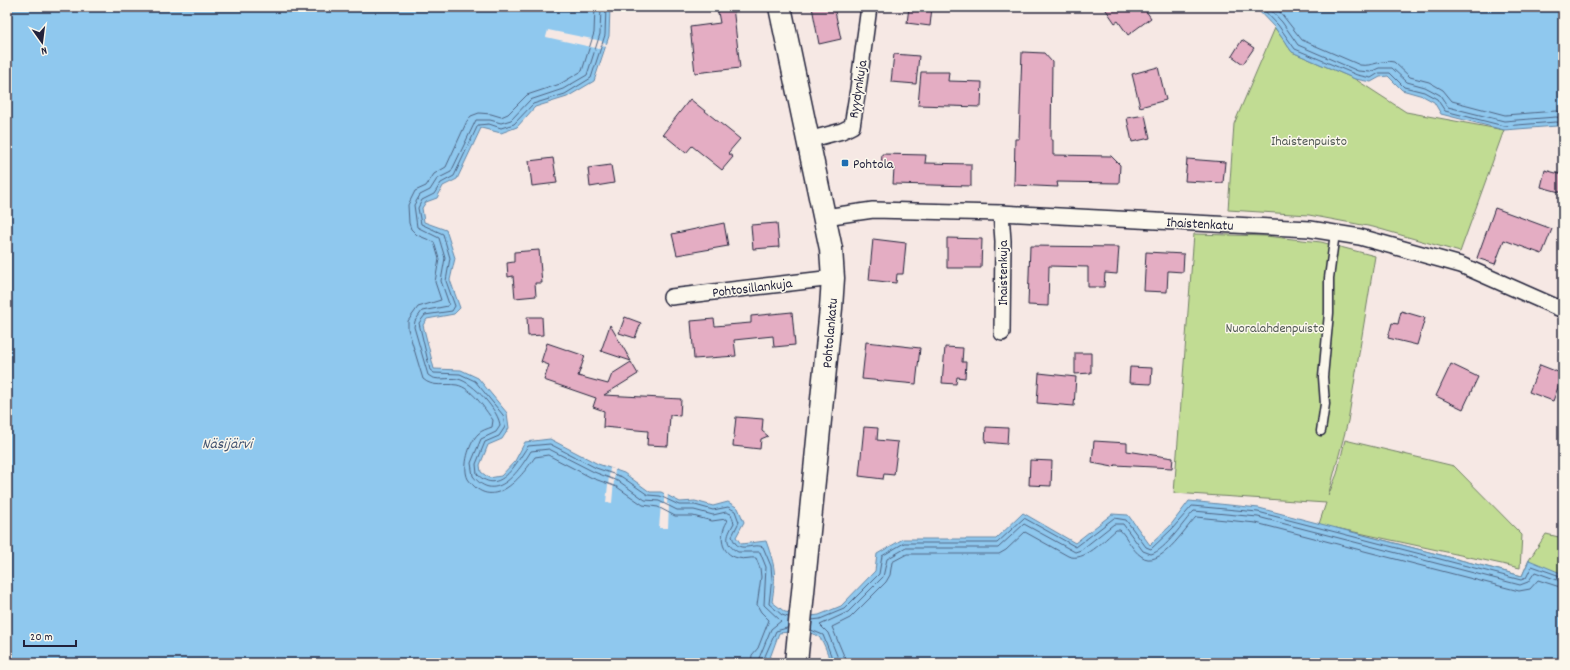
<svg xmlns="http://www.w3.org/2000/svg" width="1570" height="670" font-family="Dekko,sans-serif">
<style>
.green{fill:#c1dc93;stroke:#727f67}
.water{fill:#8fc8ee;stroke:#6386a6}
.pier{fill:#f6e8e4}
.lines{fill:none;stroke-linecap:round;stroke-linejoin:round}
.shore{stroke:#4e6483;stroke-width:1}
.building{fill:#e4adc3;stroke:#22223b}
.service-casing{stroke:#22223b;stroke-width:11}
.minor-casing{stroke:#22223b;stroke-width:18}
.secondary-casing{stroke:#22223b;stroke-width:25}
.service{stroke:#fbf7ec;stroke-width:8}
.minor{stroke:#fbf7ec;stroke-width:15}
.secondary{stroke:#fbf7ec;stroke-width:22}
.poi-dot{fill:#1f6fb2;stroke:#fbf7ec;stroke-width:1.5}
.labels{text-anchor:middle;stroke-width:3;stroke-linejoin:round;paint-order:stroke}
.street-label{font-size:14px;fill:#22223b;stroke:#fbf7ec}
.park-label{font-size:14px;fill:#525a55;stroke:#fbf7ec}
.poi-label{font-size:14px;fill:#22223b;stroke:#fbf7ec;text-anchor:start}
.water-label{font-size:15px;font-style:italic;fill:#435471;stroke:#fbf7ec}
</style>
<rect width="100%" height="100%" fill="#f6e8e4"/>
<filter id="ink" filterUnits="userSpaceOnUse"><feTurbulence type="fractalNoise" baseFrequency=".025" numOctaves="2"/><feDisplacementMap in="SourceGraphic" scale="8" xChannelSelector="R" yChannelSelector="G"/><feConvolveMatrix kernelMatrix="1 2 1 2 8 2 1 2 1" color-interpolation-filters="sRGB"/></filter>
<g filter="url(#ink)">
<g class="green">
<polygon points="1275,28 1292,52 1355,79 1406,112 1504,130 1460,252 1373,227 1309,215 1228,210 1234,124"/>
<polygon points="1194,234 1265,236 1321,242 1375,256 1348,421 1328,496 1337,474 1345,440 1454,466 1522,535 1520,568 1336,528 1522,576 1529,560 1546,534 1563,538 1563,663 1319,524 1326,503 1174,493"/>
</g>
<g class="water">
<path d="M7 7H610L609 36 594 81 567 97 535 107 517 127 501 133 481 128 457 179 443 186 437 198 426 202 422 208 424 222 446 230 455 258 450 280 460 308 454 314 427 319 423 325 434 369 461 370 478 378 507 413 509 428 502 439 488 445 480 465 481 472 489 478 501 476 515 461 525 442 550 439 598 464 624 473 650 492H661L680 502 695 501 713 506 728 502 738 508 744 522 736 537 741 544 766 541C776 569 776 573 772 602L785 612 811 616 819 615 841 606 875 571 877 554 903 539H996L1023 513 1075 543 1112 514 1128 515 1150 545 1170 526 1189 501 1259 508 1522 576 1529 560 1563 574V663H831C828 656 825 643 819 637 813 630 787 632 779 633L771 655 765 663H7Z"/>
<polygon points="1255,7 1563,7 1563,128 1557,126 1504,130 1441,114 1434,102 1423,96 1402,90 1388,76 1380,77 1371,82 1355,79 1292,52 1275,28"/>
</g>
<g class="pier">
<polygon points="548,30 602,41 602,43 608,44 607,47 601,46 600,49 546,37"/>
<polygon points="610,468 615,469 612,503 606,502"/>
<polygon points="664,492 668,493 667,504 669,504 668,528 659,528 661,504 664,504"/>
</g>
<g class="lines">
<g class="shore">
<path d="M595 7 594 33 582 71 560 84 527 95 508 114 501 117 491 114 479 113 471 116 467 121 446 167 434 174 426 186 415 191 408 205 409 223 411 229 417 235 434 242 439 259 435 282 441 300 418 307 408 321V329L423 379C433 388 445 383 457 385 472 388 484 408 493 420L492 427C487 429 482 430 478 434 469 443 462 467 468 479 492 513 520 479 535 457L548 455 592 478 617 487 643 505 658 507 675 516H693L712 521 726 519 727 522C719 535 720 554 738 558 744 560 750 557 756 558L760 568 761 577 757 605 761 612 769 620 758 648 752 655 751 663"/>
<path d="M601 7 600 34 587 75 563 89 530 100 511 120 501 123 490 120H476L451 172 437 179 430 190 420 195 414 205 417 227 439 238 445 258 441 281 449 304 448 306 422 311 415 321 414 327 428 375C436 382 448 377 458 379 473 382 500 412 500 426L496 432 481 439 471 463 473 476C496 505 519 471 531 451L549 449 594 472 620 482 645 500 659 501 677 510H694L713 515 726 512 731 514 734 523C728 534 722 543 738 552H760L766 567 764 605 781 621 771 629 757 663"/>
<path d="M606 7 605 35 591 78 565 94 533 104 514 124 501 128 489 124 478 125 454 176 441 183 434 194 422 200 418 208 421 224 443 234 450 258 446 281 455 306 452 311 425 315 419 323 430 370 434 373 460 374 475 381 503 415 505 427 499 436 485 442 476 464 477 474C500 497 516 463 528 446L550 444 596 468 622 477 648 495 660 496 679 505H695L713 510 728 507 735 511 739 522 732 536C738 556 751 542 763 547L771 566 772 578 769 604 782 615 788 617"/>
<polyline points="1261,7 1278,25 1295,49 1357,75 1371,78 1379,73 1390,73 1404,87 1424,92 1437,99 1445,111 1504,126 1556,122 1563,123"/>
<polyline points="1268,7 1282,22 1298,45 1358,71 1370,72 1379,68 1392,68 1407,82 1425,87 1440,95 1448,107 1504,121 1556,117 1563,118"/>
<path d="M1276 7 1302 40 1360 65C1372 67 1382 59 1394 62L1410 77 1429 82 1443 90 1452 101 1505 115 1556 111 1563 112"/>
<polyline points="812,620 820,619 844,609 879,574 882,556 904,543 997,543 1024,518 1076,547 1114,518 1126,520 1146,547 1151,549 1172,529 1192,506 1258,512 1521,580 1526,578 1532,566 1563,577"/>
<polyline points="811,630 823,635 834,663"/>
<polyline points="762,663 776,631 787,628"/>
<path d="M840 663 828 633 820 625 848 612 883 577 887 559 906 548H998L1024 524 1075 552 1081 550 1114 524H1123L1143 551 1151 554C1166 550 1183 522 1194 511L1258 517 1520 585 1528 582 1535 572 1563 582"/>
<path d="M846 663 844 656 832 627 850 618 886 582 890 575 892 562 907 554H999L1006 550 1025 532 1068 556C1084 563 1104 540 1116 530H1120C1127 537 1132 550 1141 556 1159 571 1185 528 1196 517L1256 523 1519 591 1530 589 1538 580 1563 588"/>
</g>
</g>
<g class="building">
<polygon points="717,7 733,7 740,68 695,73 690,27 720,23"/>
<polygon points="812,7 834,7 841,39 819,44"/>
<polygon points="909,7 932,7 930,26 907,23"/>
<polygon points="1104,7 1143,7 1151,18 1128,35 1118,21 1115,23"/>
<polygon points="1242,40 1254,48 1243,64 1232,56"/>
<polygon points="1022,52 1044,53 1052,62 1051,140 1053,140 1053,155 1111,156 1120,165 1119,183 1057,182 1058,187 1014,185 1015,139 1019,139"/>
<polygon points="894,54 919,56 916,84 891,82"/>
<polygon points="1158,67 1166,100 1140,107 1132,74"/>
<polygon points="921,72 949,72 948,81 982,82 981,107 918,105"/>
<polygon points="690,99 740,139 728,153 733,157 722,170 692,146 686,153 663,134"/>
<polygon points="1145,115 1150,138 1132,142 1127,118"/>
<polygon points="882,154 926,155 925,163 971,164 971,186 893,184 894,168 881,168"/>
<polygon points="553,158 557,183 532,186 529,161"/>
<polygon points="1187,159 1225,162 1223,183 1185,181"/>
<polygon points="611,165 614,183 590,187 588,168"/>
<polygon points="1545,170 1563,175 1563,193 1541,187"/>
<polygon points="1495,208 1552,229 1542,254 1504,240 1495,264 1477,258"/>
<polygon points="724,223 728,246 677,255 672,234"/>
<polygon points="777,223 779,247 753,249 751,225"/>
<polygon points="947,238 982,239 981,268 947,268"/>
<polygon points="873,239 906,243 903,274 897,274 896,283 869,280"/>
<polygon points="1030,246 1119,247 1117,274 1105,273 1104,287 1088,287 1088,267 1049,266 1048,306 1028,305"/>
<polygon points="539,250 542,283 535,283 536,296 515,298 513,276 508,277 507,263 514,262 514,252"/>
<polygon points="1146,252 1184,254 1183,272 1168,271 1167,292 1144,291"/>
<polygon points="1401,311 1425,318 1417,345 1388,338 1392,323 1398,324"/>
<polygon points="792,312 795,345 774,347 773,336 734,340 736,356 694,359 691,321 714,319 715,326 751,323 751,316"/>
<polygon points="527,317 542,317 543,335 528,336"/>
<polygon points="625,317 641,323 635,338 619,333"/>
<polygon points="610,325 631,361 601,351"/>
<polygon points="866,342 920,348 916,384 862,379"/>
<polygon points="547,343 585,356 578,376 608,384 612,374 631,362 638,374 604,395 681,399 680,416 670,415 668,446 647,445 648,431 603,427 604,411 593,407 596,398 544,380 549,365 541,362"/>
<polygon points="945,347 963,348 962,362 966,362 965,378 957,377 956,384 942,383"/>
<polygon points="1075,353 1091,353 1091,373 1075,374"/>
<polygon points="1451,364 1478,377 1463,409 1436,396"/>
<polygon points="1540,365 1563,374 1553,401 1529,392"/>
<polygon points="1130,367 1152,368 1151,384 1129,383"/>
<polygon points="1039,373 1076,377 1074,406 1037,403"/>
<polygon points="736,417 763,419 762,431 768,436 761,439 760,449 733,446"/>
<polygon points="864,427 878,428 877,440 898,442 894,475 884,474 883,479 859,476"/>
<polygon points="986,427 1008,428 1007,444 985,442"/>
<polygon points="1094,441 1127,443 1127,451 1173,458 1172,468 1115,465 1113,467 1092,463"/>
<polygon points="1030,460 1052,461 1051,486 1029,485"/>
</g>
<g class="lines">
<defs>
<polyline id="service" points="1321,431 1325,404 1323,377 1329,313 1329,278 1335,233"/>
<g id="minor">
<polyline points="808,140 842,131 852,126 858,89 869,7"/>
<polyline points="1001,213 1003,241 1002,333"/>
<polyline points="825,217 873,210 1001,213 1310,229 1360,237 1461,265 1563,310"/>
<polyline points="671,297 833,278"/>
</g>
<polyline id="secondary" points="780,7 831,249 833,278 831,308 796,663"/>
</defs>
<use href="#service" class="service-casing"/>
<use href="#minor" class="minor-casing"/>
<use href="#secondary" class="secondary-casing"/>
<use href="#service" class="service"/>
<use href="#minor" class="minor"/>
<use href="#secondary" class="secondary"/>
</g>
</g>
<rect class="poi-dot" x="841" y="159" width="8" height="8" rx="2"/>
<g class="labels">
<g class="street-label">
<text transform="translate(857 89) rotate(-81)" y="5">Ryydynkuja</text>
<text transform="translate(1200 223) rotate(3)" y="5">Ihaistenkatu</text>
<text transform="translate(1002 273) rotate(-90)" y="5">Ihaistenkuja</text>
<text transform="translate(752 287) rotate(-7)" y="5">Pohtosillankuja</text>
<text transform="translate(829 333) rotate(-85)" y="5">Pohtolankatu</text>
</g>
<g class="park-label">
<text x="1309" y="145">Ihaistenpuisto</text>
<text x="1275" y="332">Nuoralahdenpuisto</text>
</g>
<g class="poi-label">
<text x="853" y="168">Pohtola</text>
</g>
<g class="water-label">
<text x="227" y="448">Näsijärvi</text>
</g>
</g>
<rect width="1570" height="670" fill="none" stroke="#fbf7ec" stroke-width="24"/>
<rect x="12" y="12" width="1546" height="646" fill="none" stroke="#22223b" stroke-width="1.5" filter="url(#ink)"/>
<g transform="translate(42 42) rotate(166)" stroke="#fbf7ec" stroke-width="3" paint-order="stroke">
<path d="M0-3L7 15L0 10L-7 15Z" fill="#22223b"/>
<text y="-6" font-size="11" font-weight="bold" text-anchor="middle" fill="#22223b">N</text>
</g>
<path d="M24 640v6h52v-6" fill="none" stroke="#22223b" stroke-width="2"/>
<text x="30" y="640" font-size="12" fill="#22223b" stroke="#fbf7ec" stroke-width="3" paint-order="stroke">20 m</text>
</svg>
